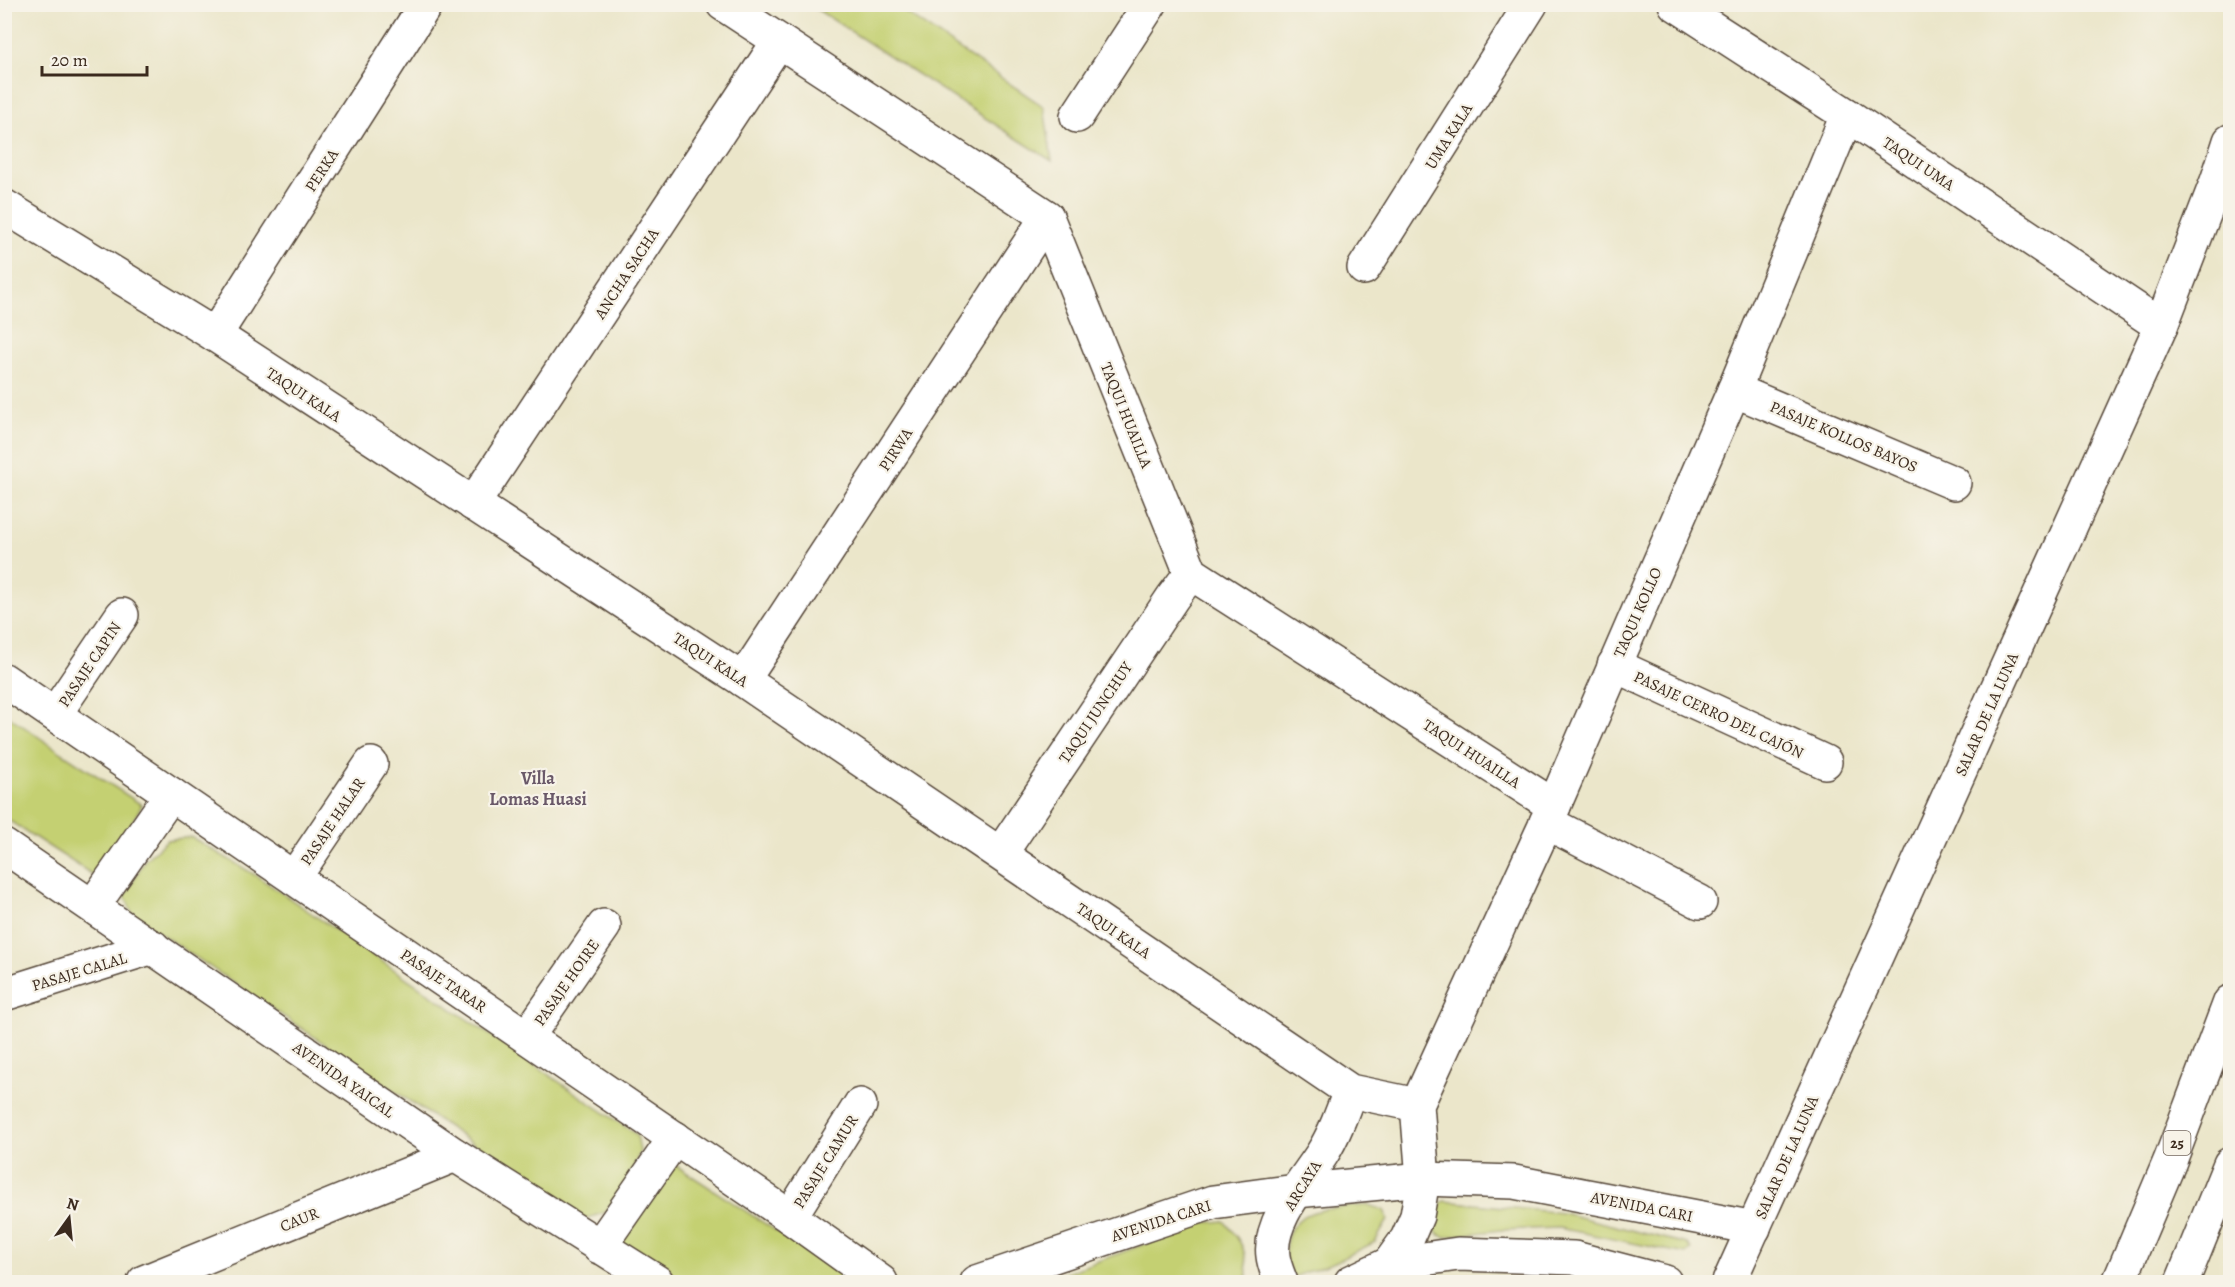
<svg xmlns="http://www.w3.org/2000/svg" width="2235" height="1287" font-family="Alegreya,serif">
<style>
.green{fill:#c4d072;stroke:#807d48;stroke-width:1.5}
.lines{fill:none;stroke-linecap:round;stroke-linejoin:round}
.minor-casing{stroke:#554638;stroke-width:36}
.highway-casing{stroke:#554638;stroke-width:36}
.minor{stroke:#fff;stroke-width:33}
.highway{stroke:#fff;stroke-width:33}
.labels{text-anchor:middle;stroke-width:4.5;stroke-linejoin:round;paint-order:stroke}
.shield{fill:#f7f3e8;stroke:#73665b;stroke-width:1.5}
.shield-label{font-size:15px;font-weight:bold;fill:#3b2a1e}
.street-label{font-size:16px;fill:#3b2a1e;stroke:#f7f3e8}
.neighbourhood-label{font-size:18px;font-weight:bold;fill:#6a5969;stroke:#f7f3e8}
</style>
<rect width="100%" height="100%" fill="#f7f3e8"/>
<filter id="ink" filterUnits="userSpaceOnUse"><feTurbulence type="fractalNoise" baseFrequency=".0167" numOctaves="2"/><feDisplacementMap in="SourceGraphic" scale="12" xChannelSelector="R" yChannelSelector="G"/><feConvolveMatrix kernelMatrix="1 2 1 2 8 2 1 2 1" color-interpolation-filters="sRGB"/></filter>
<filter id="wash" filterUnits="userSpaceOnUse"><feTurbulence type="fractalNoise" baseFrequency=".008" numOctaves="4" result="noise"/><feDisplacementMap in="SourceGraphic" scale="24" xChannelSelector="R" yChannelSelector="G"/><feGaussianBlur stdDeviation="1.35" result="paint"/><feColorMatrix in="noise" values="0 0 0 0 0 0 0 0 0 0 0 0 0 0 0 0 0 1.4 0 .05"/><feComposite in="paint" operator="in"/></filter>
<g filter="url(#wash)">
<rect width="100%" height="100%" fill="#ebe6ca"/>
<g class="green">
<polygon points="810,5 894,5 1044,107 1052,161"/>
<polygon points="4,713 62,753 142,805 99,879 5,818"/>
<polygon points="191,837 255,875 637,1135 640,1151 630,1177 606,1212 585,1219 133,915 125,896 145,860 167,840"/>
<polygon points="675,1165 842,1274 846,1282 679,1282 620,1243"/>
<path d="M1444 1201 1563 1213 1687 1244 1691 1249 1686 1254 1559 1228 1500 1230 1445 1237C1426 1232 1432 1210 1444 1201Z"/>
<path d="M1368 1205 1384 1210 1388 1220 1375 1242 1335 1262 1293 1277 1284 1274C1285 1262 1284 1247 1288 1236 1297 1205 1342 1208 1368 1205Z"/>
<path d="M1224 1221C1244 1244 1247 1251 1247 1282H1042L1201 1223Z"/>
</g>
</g>
<g filter="url(#ink)">
<g class="lines">
<defs>
<g id="minor">
<polyline points="723,4 1047,217 1191,573 1554,806"/>
<polyline points="1675,4 1847,115 2161,326"/>
<polyline points="1077,116 1150,4"/>
<polyline points="4,206 215,335 743,680 1350,1091 1417,1105"/>
<polyline points="1364,268 1531,4"/>
<polyline points="215,335 426,4"/>
<polyline points="1734,390 1954,483"/>
<polyline points="473,504 779,41"/>
<polyline points="1614,665 1825,762"/>
<polyline points="4,680 790,1217 881,1282"/>
<polyline points="743,680 1047,217"/>
<polyline points="55,714 122,615"/>
<polyline points="1546,822 1700,902"/>
<polyline points="4,846 455,1155 657,1282"/>
<polyline points="1001,853 1173,597 1191,573"/>
<polyline points="294,878 371,764"/>
<polyline points="93,906 171,794"/>
<polyline points="4,994 153,947"/>
<polyline points="527,1037 604,926"/>
<polyline points="790,1217 860,1105"/>
<polyline points="599,1247 675,1138"/>
<polyline points="1389,1264 1407,1239 1417,1216 1423,1179 1417,1105 1554,806 1734,390 1847,115"/>
<polyline points="144,1282 455,1155"/>
<polyline points="977,1282 1213,1202 1296,1191 1423,1179 1514,1182 1754,1228"/>
<path d="M1281 1282C1278 1274 1274 1265 1273 1256 1268 1221 1304 1182 1322 1154 1334 1135 1342 1113 1350 1091"/>
<polyline points="1351,1282 1389,1264 1458,1254 1574,1258 1665,1282"/>
<polyline points="1729,1282 2161,326 2217,181 2230,141"/>
</g>
<g id="highway">
<polyline points="2119,1282 2170,1161 2230,1002"/>
<polyline points="2182,1282 2230,1164"/>
</g>
</defs>
<use href="#minor" class="minor-casing"/>
<use href="#highway" class="highway-casing"/>
<use href="#minor" class="minor"/>
<use href="#highway" class="highway"/>
</g>
</g>
<g class="labels">
<rect class="shield" x="2163.5" y="1131" width="27" height="24" rx="4.5"/>
<g class="shield-label">
<text x="2177" y="1148">25</text>
</g>
<g class="street-label">
<text transform="translate(1448 136) rotate(-58)" y="6">UMA KALA</text>
<text transform="translate(1919 163) rotate(34)" y="6">TAQUI UMA</text>
<text transform="translate(321 170) rotate(-57)" y="6">PERKA</text>
<text transform="translate(626 273) rotate(-57)" y="6">ANCHA SACHA</text>
<text transform="translate(304 394) rotate(33)" y="6">TAQUI KALA</text>
<text transform="translate(1127 415) rotate(68)" y="6">TAQUI HUAILLA</text>
<text transform="translate(1844 436) rotate(23)" y="6">PASAJE KOLLOS BAYOS</text>
<text transform="translate(895 449) rotate(-57)" y="6">PIRWA</text>
<text transform="translate(1637 612) rotate(-66)" y="6">TAQUI KOLLO</text>
<text transform="translate(711 659) rotate(33)" y="6">TAQUI KALA</text>
<text transform="translate(89 664) rotate(-56)" y="6">PASAJE CAPIN</text>
<text transform="translate(1095 712) rotate(-56)" y="6">TAQUI JUNCHUY</text>
<text transform="translate(1719 714) rotate(25)" y="6">PASAJE CERRO DEL CAJÓN</text>
<text transform="translate(1986 714) rotate(-66)" y="6">SALAR DE LA LUNA</text>
<text transform="translate(1472 753) rotate(33)" y="6">TAQUI HUAILLA</text>
<text transform="translate(332 821) rotate(-56)" y="6">PASAJE HALAR</text>
<text transform="translate(1114 930) rotate(34)" y="6">TAQUI KALA</text>
<text transform="translate(79 971) rotate(-17)" y="6">PASAJE CALAL</text>
<text transform="translate(444 980) rotate(34)" y="6">PASAJE TARAR</text>
<text transform="translate(566 982) rotate(-55)" y="6">PASAJE HOIRE</text>
<text transform="translate(344 1079) rotate(35)" y="6">AVENIDA YAICAL</text>
<text transform="translate(1786 1157) rotate(-66)" y="6">SALAR DE LA LUNA</text>
<text transform="translate(825 1161) rotate(-58)" y="6">PASAJE CAMUR</text>
<text transform="translate(1302 1185) rotate(-58)" y="6">ARCAYA</text>
<text transform="translate(1642 1206) rotate(11)" y="6">AVENIDA CARI</text>
<text transform="translate(299 1219) rotate(-22)" y="6">CAUR</text>
<text transform="translate(1161 1220) rotate(-18)" y="6">AVENIDA CARI</text>
</g>
<g class="neighbourhood-label">
<text x="538" y="784">Villa<tspan x="538" dy="21">Lomas Huasi</tspan></text>
</g>
</g>
<rect width="2235" height="1287" fill="none" stroke="#f7f3e8" stroke-width="24"/>
<g transform="translate(69 1218) rotate(15)" stroke="#f7f3e8" stroke-width="4.5" paint-order="stroke">
<path d="M0-4.5L10 22L0 15L-10 22Z" fill="#3b2a1e"/>
<text y="-9" font-size="16" font-weight="bold" text-anchor="middle" fill="#3b2a1e">N</text>
</g>
<path d="M42 66v9h105v-9" fill="none" stroke="#3b2a1e" stroke-width="3"/>
<text x="51" y="66" font-size="18" fill="#3b2a1e" stroke="#f7f3e8" stroke-width="4.5" paint-order="stroke">20 m</text>
</svg>
